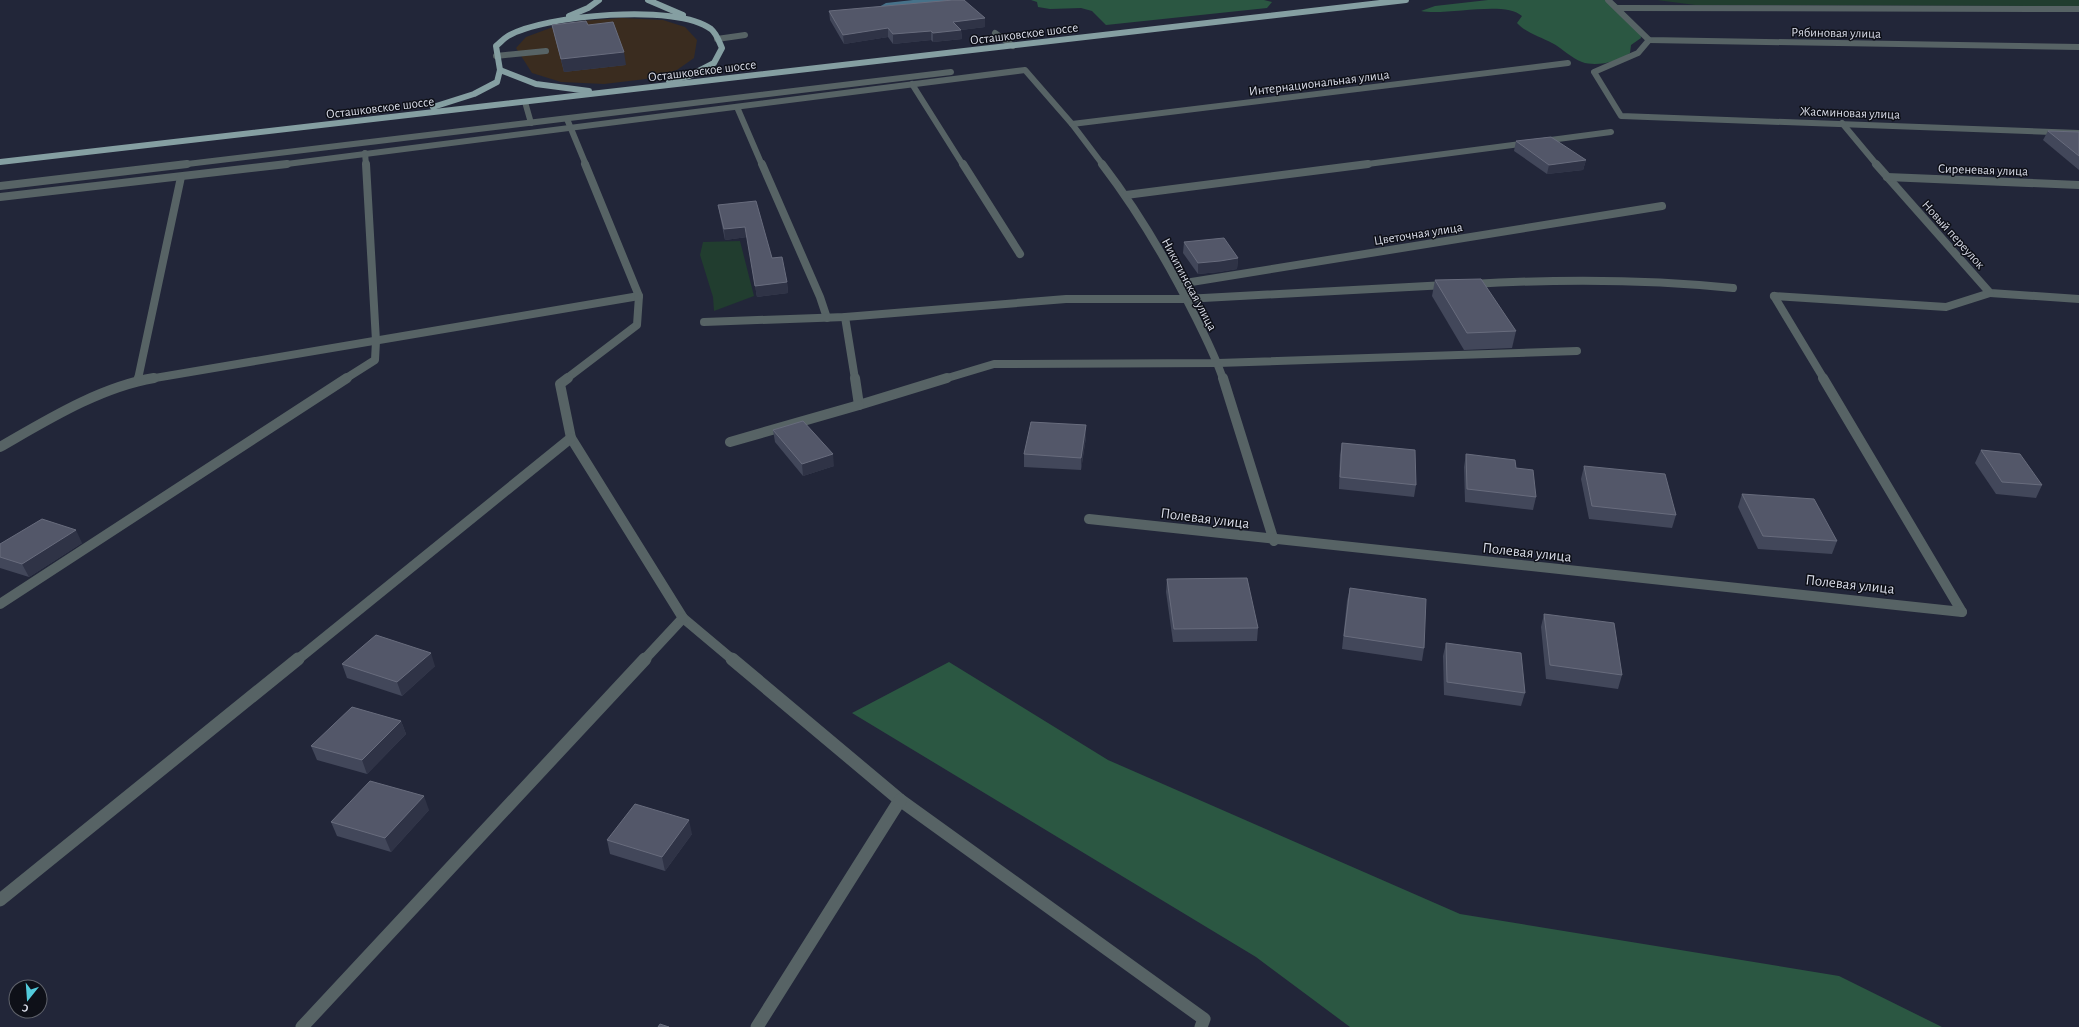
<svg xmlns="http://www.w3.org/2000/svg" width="2079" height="1027" font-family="'Alegreya Sans',sans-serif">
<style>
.commercial{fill:#3a2c1f}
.green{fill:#213d2f}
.forest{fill:#2b5742}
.water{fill:#47728a}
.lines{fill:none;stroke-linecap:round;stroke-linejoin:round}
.minor-far3{stroke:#576365;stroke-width:6}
.minor-far2{stroke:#576365;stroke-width:8}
.minor-far1{stroke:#576365;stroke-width:10}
.minor{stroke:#576365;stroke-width:13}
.major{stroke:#859fa2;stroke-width:6}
.wall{fill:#42475a}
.shaded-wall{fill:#2f3346}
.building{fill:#535769;stroke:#686c7d}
.labels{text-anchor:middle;stroke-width:3;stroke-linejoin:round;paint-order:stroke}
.far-street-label{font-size:13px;fill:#d9dce8;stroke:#0e1018}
.street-label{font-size:15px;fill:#d9dce8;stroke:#0e1018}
</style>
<rect width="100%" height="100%" fill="#222639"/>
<polygon class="commercial" points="622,18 663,20 685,27 697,40 694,58 677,70 646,79 604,84 561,82 532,73 516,48 526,37 553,27 581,21"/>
<g class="green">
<polygon points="1657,0 2079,0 2079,6 1695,5"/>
<polygon points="740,241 754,296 714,311 713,297 700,255 703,242"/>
</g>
<g class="forest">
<polygon points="1031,0 1264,0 1272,2 1267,8 1106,25 1092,11 1081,8 1050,9 1038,7 1037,2"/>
<path d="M1488 0H1609C1622 4 1629 21 1640 28L1641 38 1631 45 1630 53C1618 62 1596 67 1582 62 1571 58 1562 48 1552 43 1541 37 1526 33 1517 23L1522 16C1505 0 1446 16 1421 11L1435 6Z"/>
<polygon points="949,662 1108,760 1460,914 1839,976 1942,1027 1350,1027 1256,957 852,713"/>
</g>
<polygon class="water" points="913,0 949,0 952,1 879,7 886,3"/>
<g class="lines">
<g class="minor-far3">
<polyline points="1608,0 1649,40 2079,47"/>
<polyline points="1617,8 2079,9"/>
<polyline points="995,33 1013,46"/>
<polyline points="717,39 745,35"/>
<polyline points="1649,40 1638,53 1594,72 1621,116 2079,133"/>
<polyline points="496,56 546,51"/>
<polyline points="912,84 963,165"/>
<polyline points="525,102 531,123"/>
<polyline points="737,107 762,165"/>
<polyline points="567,119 586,165"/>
<polyline points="1842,123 1877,165"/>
<polyline points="1072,124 1568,63"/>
<polyline points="365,153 366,165"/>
<polyline points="179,165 951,72"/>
<polyline points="279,165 1025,70 1072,124 1103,165"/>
<polyline points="1360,165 1611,132"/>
</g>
<g class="minor-far2">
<polyline points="762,164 820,297 827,318"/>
<polyline points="963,164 1020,254"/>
<path d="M1102 164C1138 211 1169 264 1196 318 1206 338 1216 358 1223 379"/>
<polyline points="1876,164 1990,293 2079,299"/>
<polyline points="1887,177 2079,185"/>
<polyline points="0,186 187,164"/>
<polyline points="1126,195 1368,164"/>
<polyline points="0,197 287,164"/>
<polyline points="1179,284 1662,206"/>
<path d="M1472 284C1559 279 1646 279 1733 288"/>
<polyline points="1774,296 1824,379"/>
<polyline points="1774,296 1946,307 1990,293"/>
<polyline points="845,317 855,379"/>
<polyline points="704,322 845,317 1066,299 1185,299 1446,285"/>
<polyline points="138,379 181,177"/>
<polyline points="149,379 639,296"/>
<polyline points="345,379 375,360 376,341 366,164"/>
<polyline points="566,379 637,325 639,296 585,164"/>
<polyline points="944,379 994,364 1218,363 1577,351"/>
</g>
<g class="minor-far1">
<polyline points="568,378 560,384 571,438 683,618 733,660"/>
<polyline points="855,378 859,405 947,378"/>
<polyline points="1223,378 1274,541"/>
<polyline points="1823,378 1962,612"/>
<polyline points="138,381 139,378"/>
<polyline points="730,442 859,405"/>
<path d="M0 447C47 420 100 387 154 378"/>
<polyline points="1089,519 1962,612"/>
<polyline points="0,604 347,378"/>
<polyline points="297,660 571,438"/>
<polyline points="644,660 683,618"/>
</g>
<g class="minor">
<polyline points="732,659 900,800 1204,1019 1201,1027"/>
<polyline points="0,900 298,659"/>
<polyline points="302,1027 645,659"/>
<polyline points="757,1027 900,800"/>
</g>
<g class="major">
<polyline points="648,0 683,15"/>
<polyline points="569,16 588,8 599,0"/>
<polyline points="500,70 536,84 589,91"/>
<path d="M433 107 474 94 497 82 500 70 496 46C500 43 503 39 508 36 544 15 677 3 711 29 717 34 719 42 722 48L714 63 689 76 669 81"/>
<polyline points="0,162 1406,0"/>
</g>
</g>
<g class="wall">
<polygon points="829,11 985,18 985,27 961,30 962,39 933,42 931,40 893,44 888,37 844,44 830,20"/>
<polygon points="552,25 588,25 626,65 564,72 555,37"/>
<polygon points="2048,131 2079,132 2079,170 2043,140"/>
<polygon points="1516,141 1586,160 1583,170 1547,174 1514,151"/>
<polygon points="718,205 772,258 787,282 788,293 757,297 747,237 725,240 720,216"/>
<polygon points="1184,242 1238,258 1237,269 1219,272 1198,274 1183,253"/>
<polygon points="1435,280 1516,331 1512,348 1464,350 1432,296"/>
<polygon points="773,430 834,466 803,476 775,442"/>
<polygon points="1086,437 1081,470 1024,467 1024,454"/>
<polygon points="1342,443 1416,485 1414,497 1339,489 1340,455"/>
<polygon points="1981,450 2042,485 2036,498 1996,494 1975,463"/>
<polygon points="1466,454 1516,468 1536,497 1533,510 1465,502 1464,467"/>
<polygon points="1584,466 1676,515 1672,528 1589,519 1581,479"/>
<polygon points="1742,494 1837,541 1832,554 1758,549 1738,507"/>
<polygon points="82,543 29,577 0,568 0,544"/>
<polygon points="1167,579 1258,628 1257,641 1173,642 1166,592"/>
<polygon points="1350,588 1424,648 1422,661 1342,649 1347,601"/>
<polygon points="1544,614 1622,675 1618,689 1546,679 1541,627"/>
<polygon points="1446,643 1525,693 1521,706 1444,695 1443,656"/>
<polygon points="342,664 435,666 402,696 347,678"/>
<polygon points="401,721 406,734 367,774 317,760 311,746"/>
<polygon points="429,810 391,852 337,836 331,822"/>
<polygon points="692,834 665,871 610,854 607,840"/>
</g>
<g class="shaded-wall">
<polygon points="985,18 985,27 961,30 962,39 933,42 933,33 953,22"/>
<polygon points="888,28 888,37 844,44 843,35"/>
<polygon points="931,31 931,40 893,44 893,34"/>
<polygon points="624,52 626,65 564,72 561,59"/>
<polygon points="1586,160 1583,170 1547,174 1549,165"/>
<polygon points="745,227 747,237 725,240 724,229"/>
<polygon points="1238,258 1237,269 1219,272 1198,274 1198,263"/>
<polygon points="787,282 788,293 757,297 755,286"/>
<polygon points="1086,425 1086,437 1081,470 1081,458"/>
<polygon points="833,454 834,466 803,476 802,464"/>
<polygon points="76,530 82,543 29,577 22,564"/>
<polygon points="431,653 435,666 402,696 397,682"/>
<polygon points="401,721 406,734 367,774 362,760"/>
<polygon points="424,796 429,810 391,852 385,838"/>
<polygon points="689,820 692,834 665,871 662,857"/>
</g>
<g class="building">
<polygon points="953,0 964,0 985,18 953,22 961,30 933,33 931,31 893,34 888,28 843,35 829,11"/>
<polygon points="586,21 588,25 613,22 624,52 561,59 552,25"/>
<polygon points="2048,131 2079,132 2079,156"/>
<polygon points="1551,137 1586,160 1549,165 1516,141"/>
<polygon points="756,201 772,258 782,257 787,282 755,286 745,227 724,229 718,205"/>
<polygon points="1224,238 1238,258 1220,261 1198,263 1184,242"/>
<polygon points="1481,279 1516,331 1467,333 1435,280"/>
<polygon points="803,421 833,454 802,464 773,430"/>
<polygon points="1031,422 1086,425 1081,458 1024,454"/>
<polygon points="1342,443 1415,450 1416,485 1340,477"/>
<polygon points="1981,450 2020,454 2042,485 2002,482"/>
<polygon points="1466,454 1515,460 1516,468 1533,470 1536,497 1467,489"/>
<polygon points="1584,466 1665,474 1676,515 1592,506"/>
<polygon points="1742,494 1814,499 1837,541 1763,536"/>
<polygon points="42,519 76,530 22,564 0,557 0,544"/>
<polygon points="1247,578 1258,628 1174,629 1167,579"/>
<polygon points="1350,588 1426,599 1424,648 1344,636"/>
<polygon points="1544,614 1614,623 1622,675 1550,665"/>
<polygon points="376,635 431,653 397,682 342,664"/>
<polygon points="1446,643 1521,653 1525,693 1447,682"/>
<polygon points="352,707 401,721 362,760 311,746"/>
<polygon points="370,781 424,796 385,838 331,822"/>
<polygon points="635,804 689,820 662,857 607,840"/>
<polygon points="660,1024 669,1027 658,1027"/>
</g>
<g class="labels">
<g class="far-street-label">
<text transform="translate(1836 32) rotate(1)" y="5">Рябиновая улица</text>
<text transform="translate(1024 33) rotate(-7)" y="5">Осташковское шоссе</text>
<text transform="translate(702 70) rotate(-7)" y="5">Осташковское шоссе</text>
<text transform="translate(1319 82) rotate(-7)" y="5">Интернациональная улица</text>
<text transform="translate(380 107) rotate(-7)" y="5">Осташковское шоссе</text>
<text transform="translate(1850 112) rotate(2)" y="5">Жасминовая улица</text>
<text transform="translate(1983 169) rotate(2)" y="5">Сиреневая улица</text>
<text transform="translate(1418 233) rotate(-9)" y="5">Цветочная улица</text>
<text transform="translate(1954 234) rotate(48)" y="5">Новый переулок</text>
<text transform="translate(1190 284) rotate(62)" y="5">Никитинская улица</text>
</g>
<g class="street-label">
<text transform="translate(1205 518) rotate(7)" y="5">Полевая улица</text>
<text transform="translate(1527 552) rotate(6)" y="5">Полевая улица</text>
<text transform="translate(1850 584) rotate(6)" y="5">Полевая улица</text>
</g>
</g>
<g transform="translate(28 999) rotate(197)"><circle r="19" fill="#0e1018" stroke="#5f626b"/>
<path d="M0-3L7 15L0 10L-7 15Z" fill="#53cbdb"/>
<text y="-6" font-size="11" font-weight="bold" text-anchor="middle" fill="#d9dce8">С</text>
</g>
</svg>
